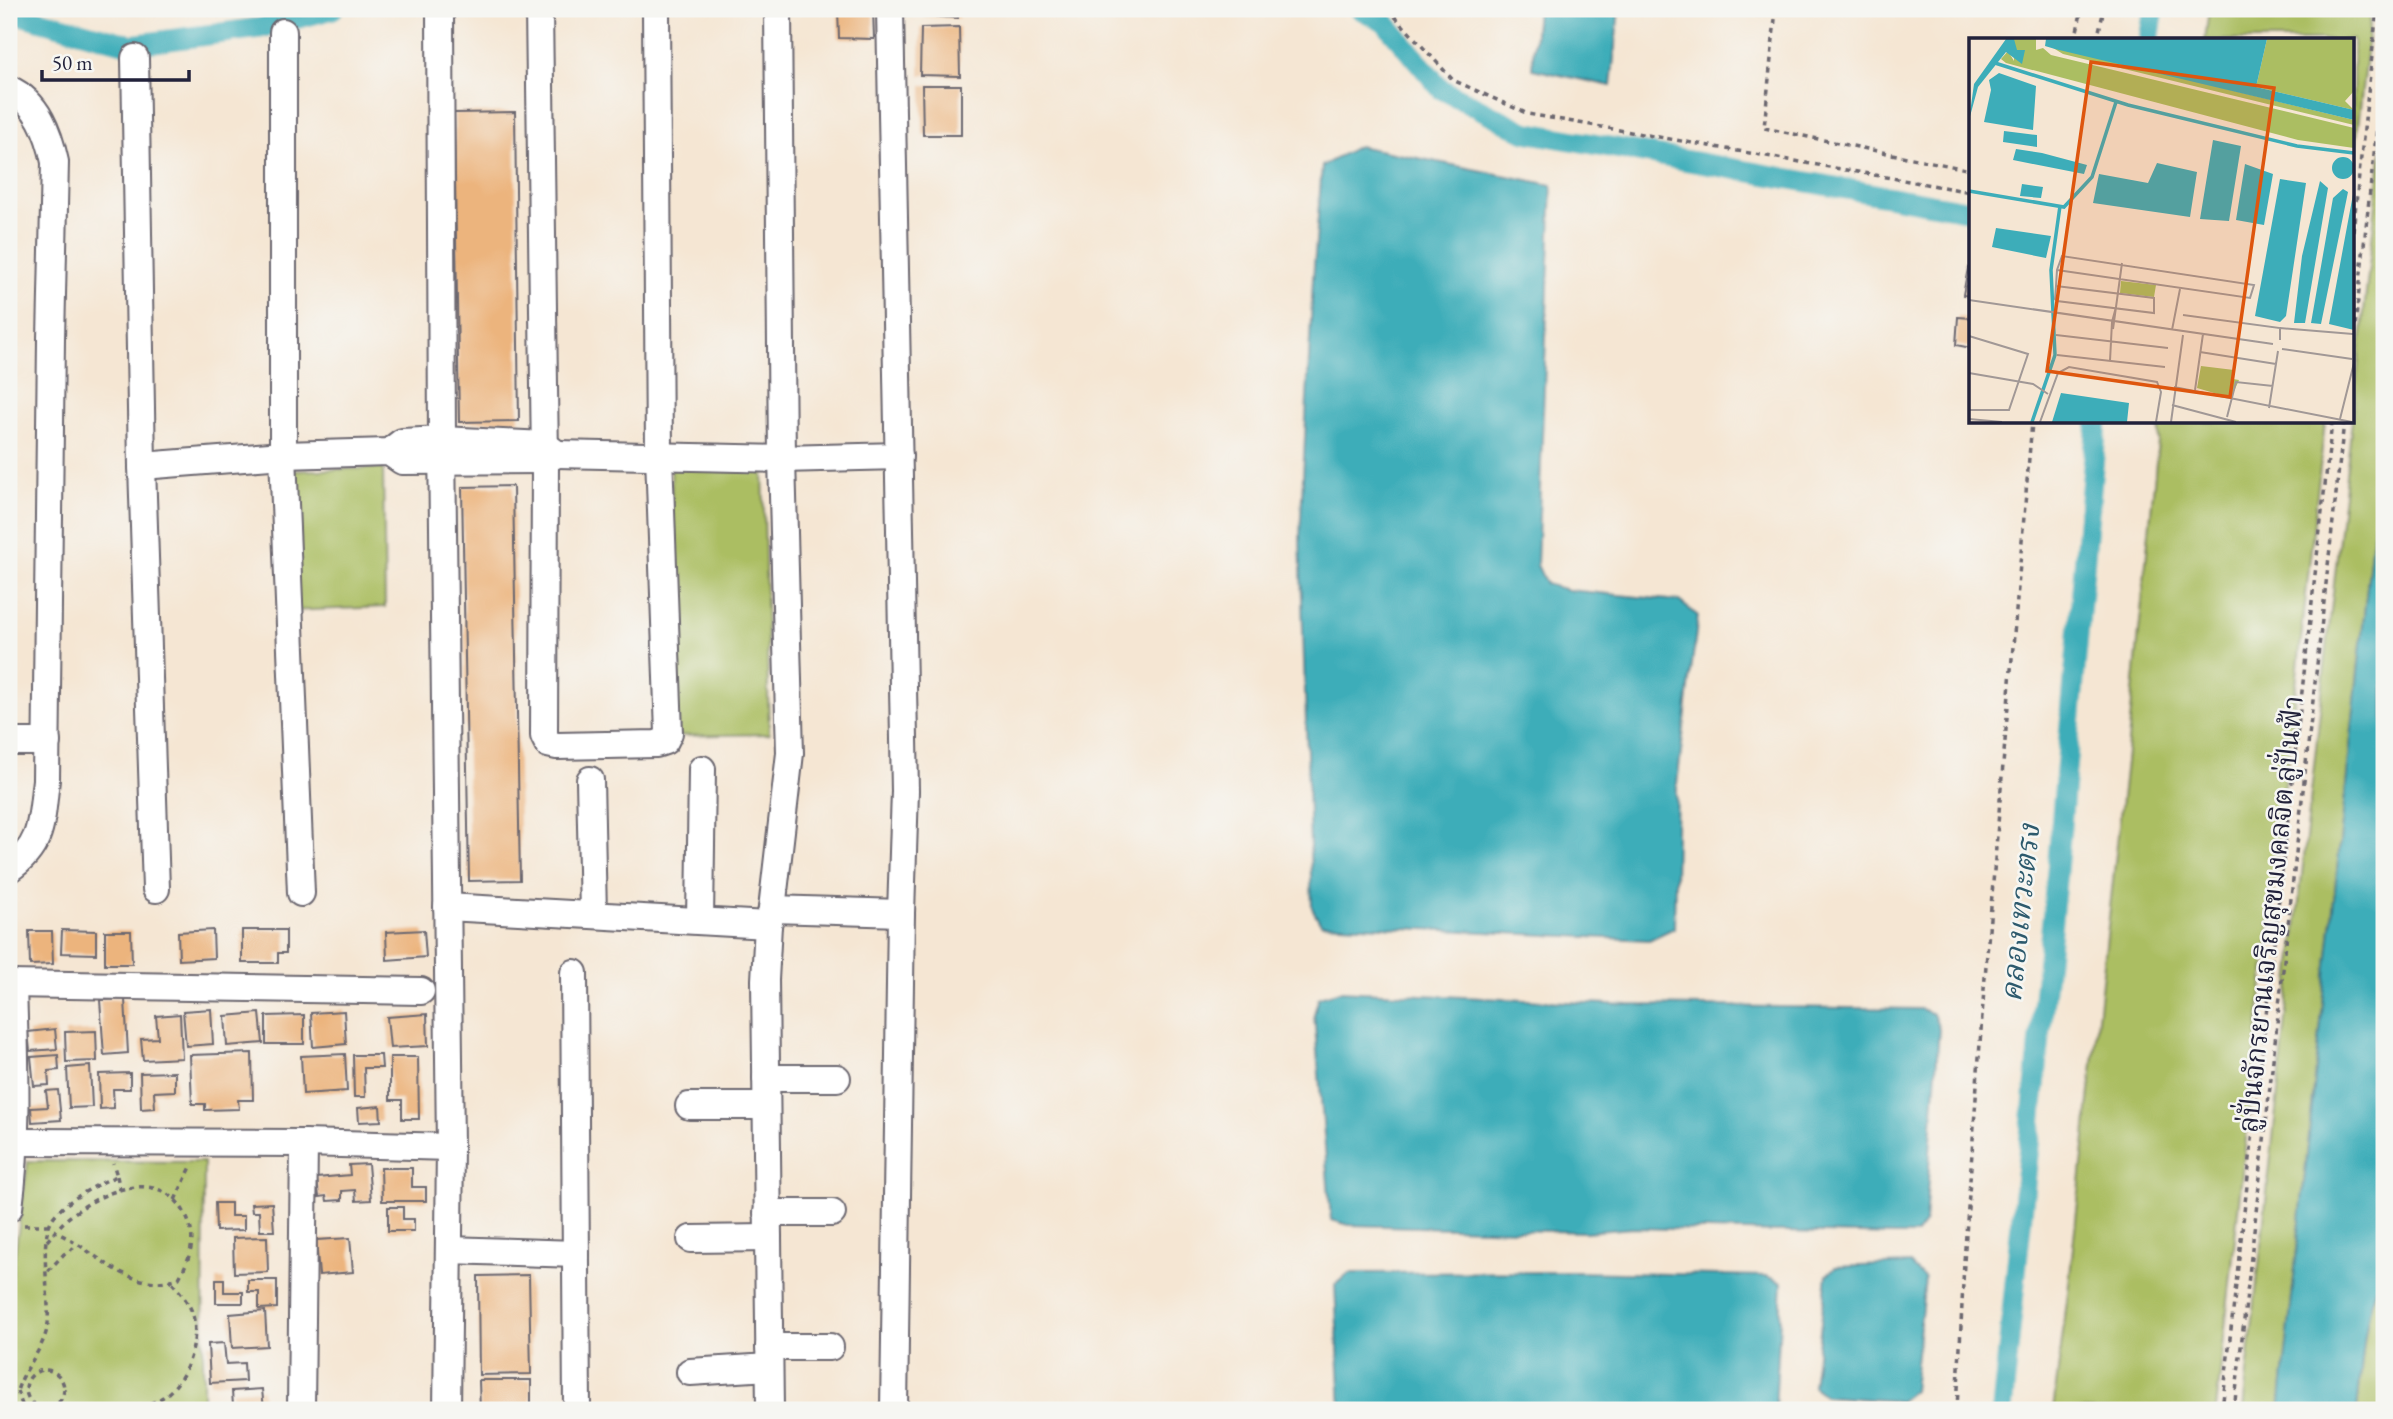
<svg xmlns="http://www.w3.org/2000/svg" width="2393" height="1419" font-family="'EB Garamond','Noto Serif Thai',serif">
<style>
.green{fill:#abbe62;stroke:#66704e;stroke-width:2}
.water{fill:#3dadb9;stroke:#30687a;stroke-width:2}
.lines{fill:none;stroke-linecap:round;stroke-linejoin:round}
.canal{stroke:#3dadb9;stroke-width:21}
.building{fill:#ecb47d}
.minor-casing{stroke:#6c6770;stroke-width:30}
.path{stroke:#6c6770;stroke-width:3.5;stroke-dasharray:5 5;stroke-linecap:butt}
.minor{stroke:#fff;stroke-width:26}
.labels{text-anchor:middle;stroke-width:5;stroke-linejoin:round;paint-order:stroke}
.street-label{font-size:28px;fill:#22223b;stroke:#f6f6f2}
.water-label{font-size:30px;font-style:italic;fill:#2d5a6d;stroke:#f6f6f2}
.inset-river{fill:none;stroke:#3dadb9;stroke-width:3.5}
.inset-road{fill:none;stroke:#a19896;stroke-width:2}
.view{fill:#de560e;fill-opacity:0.15;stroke:#de560e;stroke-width:3.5}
.inset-edge{fill:none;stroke:#22223b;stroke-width:3.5}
</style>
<rect width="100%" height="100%" fill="#f6f6f2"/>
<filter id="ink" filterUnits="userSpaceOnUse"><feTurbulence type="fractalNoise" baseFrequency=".0143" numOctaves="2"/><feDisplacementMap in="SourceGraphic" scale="14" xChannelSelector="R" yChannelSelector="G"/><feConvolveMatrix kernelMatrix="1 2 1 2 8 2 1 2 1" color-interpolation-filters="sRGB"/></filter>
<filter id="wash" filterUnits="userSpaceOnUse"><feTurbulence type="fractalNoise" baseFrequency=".00686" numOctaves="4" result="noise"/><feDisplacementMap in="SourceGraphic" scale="28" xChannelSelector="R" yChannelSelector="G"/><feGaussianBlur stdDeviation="1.57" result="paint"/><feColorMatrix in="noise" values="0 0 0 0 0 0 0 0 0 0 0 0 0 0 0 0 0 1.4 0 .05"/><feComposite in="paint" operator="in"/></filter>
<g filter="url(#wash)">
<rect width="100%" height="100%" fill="#f5e6d3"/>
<g class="green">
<polygon points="2209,9 2371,9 2353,172 2353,40 2205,40"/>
<polygon points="2384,130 2384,426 2280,1410 2243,1410"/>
<polygon points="2160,422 2325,422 2216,1410 2053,1410 2068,1293 2127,752"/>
<polygon points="763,466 769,734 676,736 671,468"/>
<polygon points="383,468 385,607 288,611 285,471"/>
<polygon points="28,1161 204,1162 203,1410 9,1410 9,1296"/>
<path d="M2384 1276V1410H2357C2361 1379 2364 1296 2384 1276Z"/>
</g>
<g class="water">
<polygon points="1537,9 1619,9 1611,86 1532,69"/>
<polygon points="1358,146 1552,185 1537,565 1546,584 1568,590 1679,601 1698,616 1677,784 1674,928 1649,940 1321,924 1312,908 1300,537 1313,279 1322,166"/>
<path d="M2384 426V1276C2364 1296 2361 1379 2357 1410H2280Z"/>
<polygon points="1340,991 1629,1005 1921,1009 1933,1014 1939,1029 1925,1222 1915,1235 1895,1235 1633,1228 1585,1232 1349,1225 1331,1220 1314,1014 1319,997"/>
<polygon points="1910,1264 1925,1279 1913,1391 1900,1401 1824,1396 1813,1386 1827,1275 1835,1267"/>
<polygon points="1574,1272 1766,1276 1782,1283 1775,1410 1341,1410 1335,1285 1349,1273"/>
</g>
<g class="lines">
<g class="canal">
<polyline points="1360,9 1384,21 1441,89 1525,132 1971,211"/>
<polyline points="9,12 131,45 260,28 333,9"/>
<polyline points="2149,40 2154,9"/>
<polyline points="2002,1410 2057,871 2097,422"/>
</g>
</g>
<g id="blocks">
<g class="building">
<polygon points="838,9 873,9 874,39 839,38"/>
<polygon points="923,9 958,9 958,18 923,16"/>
<polygon points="959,27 960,76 920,75 921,28"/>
<polygon points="922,85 961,85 961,135 923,135"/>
<polygon points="515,112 519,421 459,422 454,113"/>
<polygon points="1968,268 1971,269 1971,296 1963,295"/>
<polygon points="1958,317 1971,318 1971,348 1956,345"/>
<polygon points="513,486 520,880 469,881 462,487"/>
<polygon points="62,930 96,931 96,954 61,953"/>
<polygon points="213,930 214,958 179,960 178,932"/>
<polygon points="242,930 286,930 286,953 278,953 278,963 242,963"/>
<polygon points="424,930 426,957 387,960 386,932"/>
<polygon points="29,931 52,931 53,964 30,965"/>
<polygon points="105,931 131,931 132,964 105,964"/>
<polygon points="125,999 128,1053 104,1055 100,1000"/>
<polygon points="211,1009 213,1044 186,1046 183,1011"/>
<polygon points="344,1011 346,1044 313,1047 311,1013"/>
<polygon points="260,1013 263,1043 227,1046 225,1016"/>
<polygon points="180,1014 182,1058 143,1060 141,1039 158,1038 156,1016"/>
<polygon points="427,1014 428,1046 390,1048 387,1017"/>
<polygon points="304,1015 304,1044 266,1044 266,1016"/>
<polygon points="55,1029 57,1049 30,1051 28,1032"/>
<polygon points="96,1031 97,1061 66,1062 65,1032"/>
<polygon points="252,1053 253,1100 238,1100 239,1109 205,1110 205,1104 192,1104 190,1055"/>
<polygon points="345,1054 347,1091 303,1094 301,1056"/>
<polygon points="58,1055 59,1070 48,1071 49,1085 34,1086 31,1057"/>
<polygon points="353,1055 381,1055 382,1068 364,1068 365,1097 354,1097"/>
<polygon points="390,1057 418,1057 419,1119 402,1119 402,1100 390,1100"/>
<polygon points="90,1066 92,1107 69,1108 67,1068"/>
<polygon points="175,1072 175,1091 154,1092 155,1108 141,1109 140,1073"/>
<polygon points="130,1073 130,1089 113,1089 114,1108 100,1109 99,1074"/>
<polygon points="58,1090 61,1120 32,1122 31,1108 48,1107 46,1091"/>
<polygon points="380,1106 381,1121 359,1122 358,1108"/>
<polygon points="368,1164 371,1200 356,1201 355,1190 342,1191 342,1200 327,1201 326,1196 319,1197 317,1178 350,1175 349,1165"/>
<polygon points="381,1168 412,1168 412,1187 426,1187 426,1201 382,1201"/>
<polygon points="215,1203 231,1203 231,1216 244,1216 244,1230 216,1231"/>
<polygon points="272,1203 274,1231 260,1231 259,1212 252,1212 251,1204"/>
<polygon points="388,1207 403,1207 403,1219 414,1219 414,1231 388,1231"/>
<polygon points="267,1237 268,1272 234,1273 233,1238"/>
<polygon points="350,1238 353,1272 319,1275 316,1240"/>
<polygon points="529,1275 531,1374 479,1375 478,1276"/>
<polygon points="216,1279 224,1279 224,1292 243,1292 243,1303 216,1303"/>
<polygon points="248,1280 277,1280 277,1308 259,1309 259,1292 248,1292"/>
<polygon points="265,1311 267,1346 232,1348 230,1314"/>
<polygon points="224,1343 226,1364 244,1363 245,1381 210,1383 208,1344"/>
<polygon points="479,1380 531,1380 531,1410 480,1410"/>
<polygon points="262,1389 264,1410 223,1410 223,1406 233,1406 232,1391"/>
</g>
</g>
</g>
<g filter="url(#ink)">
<use href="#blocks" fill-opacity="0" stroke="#6c6770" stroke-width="2"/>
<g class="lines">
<defs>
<g id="minor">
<polyline points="440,9 442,440 450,1147 447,1410"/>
<polyline points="539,9 545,460 544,736 548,744 557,746 656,744 665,741 669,733 659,455 656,9"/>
<polyline points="890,9 905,791 901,913 894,1410"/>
<polyline points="283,32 283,455 301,893"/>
<polyline points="135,58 142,466 156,889"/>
<path d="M9 89C38 102 49 134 55 162L51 339 46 780C41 819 44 845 9 869"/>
<polyline points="557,454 782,459 899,456"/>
<polyline points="142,466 283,455 389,452 402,442 442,440 545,445 557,454 545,460 402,461 389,452"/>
<polyline points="9,742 47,742"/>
<polyline points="590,780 593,914"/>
<polyline points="447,907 768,925"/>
<polyline points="772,909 901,913"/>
<polyline points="700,921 702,769"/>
<polyline points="574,973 577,1410"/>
<polyline points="9,984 421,991"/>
<polyline points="766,1078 837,1078"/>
<polyline points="689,1106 766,1106"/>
<polyline points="15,1142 304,1143 450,1147"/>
<path d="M9 1208C19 1133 15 1059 13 984"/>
<polyline points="767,1213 832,1213"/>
<polyline points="691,1239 768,1238"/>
<polyline points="449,1250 576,1254"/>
<polyline points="769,1347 830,1347"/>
<polyline points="690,1372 769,1367"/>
<polyline points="301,1410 304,1143"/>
<polyline points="770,1410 765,980 768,925 772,909 790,753 782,459 778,9"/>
</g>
</defs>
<use href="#minor" class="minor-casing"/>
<g class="path">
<polyline points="1388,9 1453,80 1528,114 1971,192"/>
<polyline points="1776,9 1764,128 1971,170"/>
<polyline points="2075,40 2082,9"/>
<polyline points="2097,40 2104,9"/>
<polyline points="2353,231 2377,9"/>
<polyline points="2353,345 2384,63"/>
<polyline points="117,1176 120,1190"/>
<polyline points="175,1200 192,1165"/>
<polyline points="24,1225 50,1225"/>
<path d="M47 1241C55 1232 63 1221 73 1214 107 1188 165 1167 187 1218 197 1240 190 1258 179 1278 172 1280 164 1282 157 1282 116 1281 91 1247 55 1232"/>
<polyline points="48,1271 64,1254 78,1245"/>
<circle cx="45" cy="1389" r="19"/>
<polyline points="17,1391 24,1410"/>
<path d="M9 1392 17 1391C24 1367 45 1349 48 1323 50 1296 39 1244 51 1221 59 1204 99 1183 117 1176L113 1163"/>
<path d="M121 1410C135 1407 151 1405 163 1397 187 1381 201 1339 192 1312 187 1299 178 1290 170 1280"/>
<polyline points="1957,1410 1964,1262 1984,989 2032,422"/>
<polyline points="2222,1410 2332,422"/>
<polyline points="2234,1410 2344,422"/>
</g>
<use href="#minor" class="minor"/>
</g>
</g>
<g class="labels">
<g class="street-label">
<text transform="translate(2270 914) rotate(-84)" y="10">ลู่ปั่นจักรยานเจริญสุขมงคลจิต ลู่ปั่นฟ้า</text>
</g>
<g class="water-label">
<text transform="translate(2020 913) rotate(-84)" y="10">คลองเทวะตรง</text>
</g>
</g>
<g transform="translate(1969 38)">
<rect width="385" height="385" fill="#f5e6d3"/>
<path d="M45 1H67V12L74 10 82 17 385 90V110L329 102 37 25 32 21 39 13 45 23ZM298 1H385V53L376 63 385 72 287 49ZM81 8 385 82V87L94 16ZM152 243 187 247 185 259 151 255ZM232 328 265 332 264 341 270 342 262 360 228 350Z" fill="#abbe62"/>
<path d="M37 1H45L48 12H56L53 26 37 14 9 49 0 82 5 46ZM77 1H298L287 49 385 72V82L86 11 76 8ZM30 35 67 48 64 92 15 84 22 52 20 42ZM35 93 68 97V109L34 104ZM244 102 272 108 260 183 231 181ZM47 111 73 115 118 127 115 136 44 122ZM363 130a11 11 0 1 1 22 0a11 11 0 1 1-22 0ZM188 125 228 134 221 179 124 165 130 136 179 145ZM276 126 304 136 295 187 267 182ZM311 141 337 145 317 278 311 284 286 278ZM351 143 359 150 336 285H325L333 218ZM53 146 74 149 72 160 51 158ZM374 151 379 154 352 286 342 285 364 160ZM385 151V292L360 286ZM27 190 82 198 77 220 23 209ZM92 355 160 365 158 384H83Z" fill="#3dadb9"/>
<path class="inset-river" d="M26 25 159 67 328 108 385 115M0 153 95 169 123 139 147 64M63 384 86 317 82 232 91 168"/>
<path class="inset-road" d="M87 248 185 260V275L88 263 86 261 87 248 88 232 93 218 285 247 281 260 88 232M0 262 304 306M147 269 153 225M214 277 311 290V302M311 290 384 296M203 292 211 251M87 297 199 310M0 298 59 316 40 372H0M313 311 383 321M231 314 307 326M88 317 196 329M141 323 143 284 147 269 144 291M0 335 64 346 79 356M205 349 383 384M226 352 234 296M203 367 267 384M300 370 309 313M258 379 267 344 304 348M0 381 33 384M371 381 385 325M71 384 89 335 100 329 188 344 192 354 187 384M202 384 214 297"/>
<path class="view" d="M122 24 305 50 261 359 78 333Z"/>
<rect width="385" height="385" class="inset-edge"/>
</g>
<rect width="2393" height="1419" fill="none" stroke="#f6f6f2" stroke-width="35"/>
<path d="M42 70v10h147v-10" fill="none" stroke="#22223b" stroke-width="3.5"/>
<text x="52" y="70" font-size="21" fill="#22223b" stroke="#f6f6f2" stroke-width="5" paint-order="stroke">50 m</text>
</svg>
